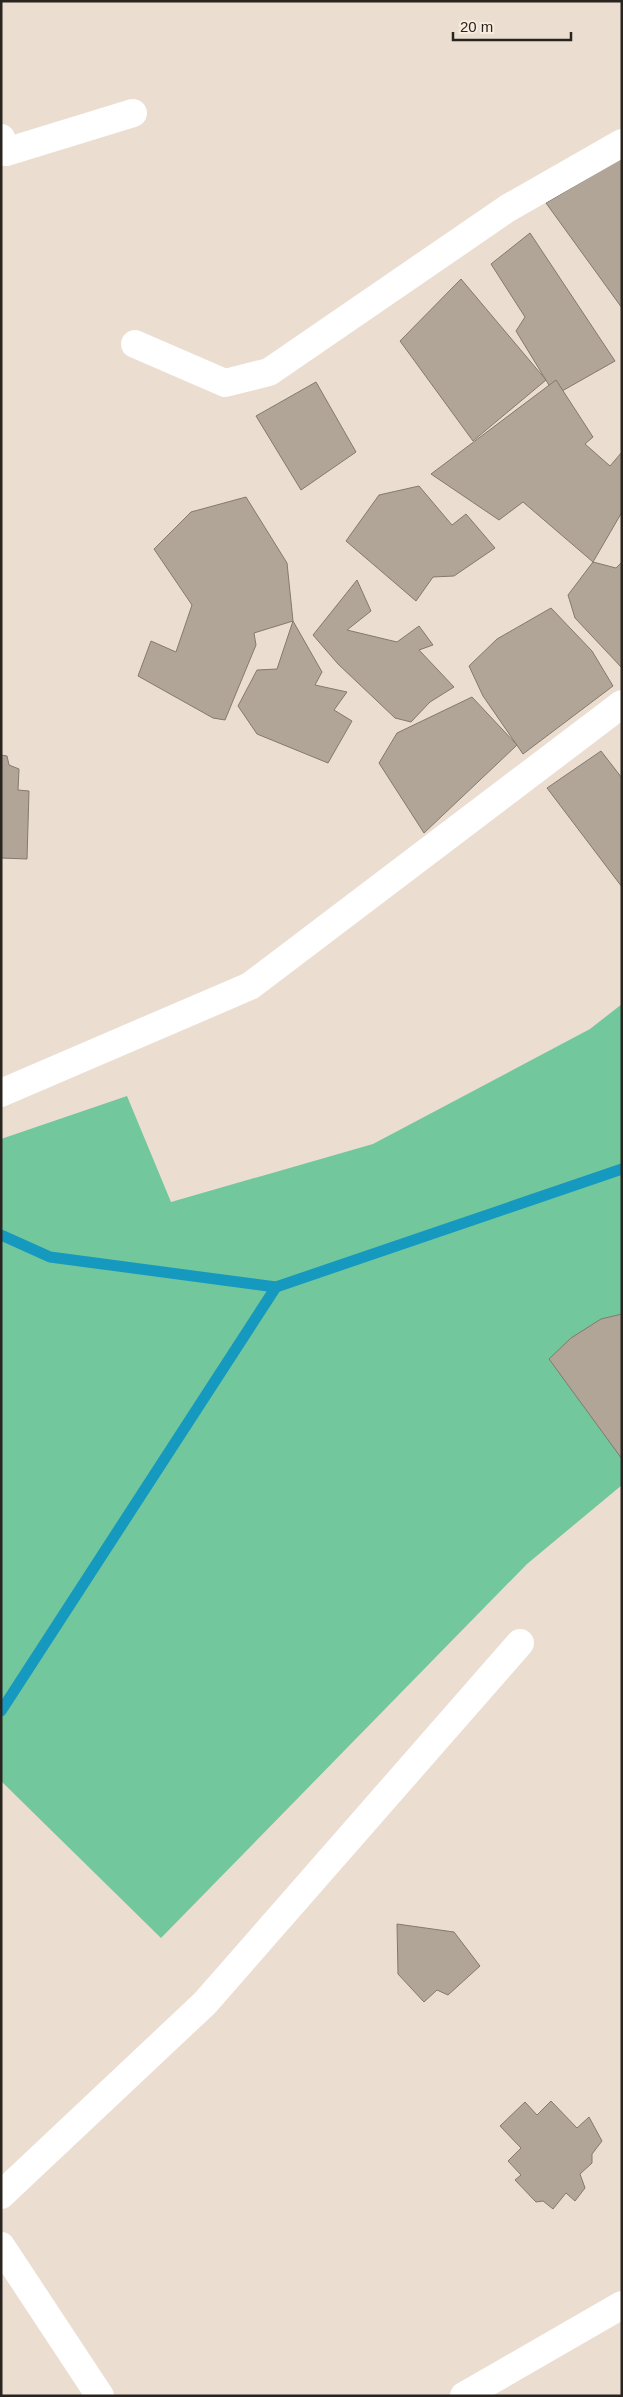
<svg xmlns="http://www.w3.org/2000/svg" width="623" height="2397" font-family="Helvetica,sans-serif">
<style>
.green{fill:#72c79d}
.lines{fill:none;stroke-linecap:round;stroke-linejoin:round}
.stream{stroke:#1599bf;stroke-width:11}
.building{fill:#b1a598;stroke:#84796d}
.street{stroke:#fff;stroke-width:28}
.secondary{stroke:#fff;stroke-width:28}
</style>
<rect width="100%" height="100%" fill="#ebded1"/>
<polygon class="green" points="622,1004 622,1485 527,1564 161,1938 1,1781 1,1139 127,1096 171,1202 373,1144 590,1029"/>
<g class="lines">
<g class="stream">
<polyline points="1,1235 50,1257 276,1287 622,1169"/>
<polyline points="1,1711 276,1287"/>
</g>
</g>
<g class="building">
<polygon points="622,158 622,308 546,203"/>
<polygon points="530,233 615,361 555,395 516,331 525,317 491,264"/>
<polygon points="461,279 546,380 473,441 400,341"/>
<polygon points="556,380 593,437 585,444 610,466 622,452 622,512 593,562 523,502 499,520 431,474"/>
<polygon points="316,382 356,452 301,490 256,416"/>
<polygon points="419,486 452,525 466,514 495,548 454,576 433,577 416,601 346,541 379,495"/>
<polygon points="246,497 287,563 293,621 254,633 256,645 225,720 213,718 138,676 151,641 176,652 192,605 154,549 191,512"/>
<polygon points="593,562 616,568 622,562 622,668 575,618 568,595"/>
<polygon points="357,580 371,611 347,630 397,642 419,626 433,645 419,650 454,687 430,702 411,722 395,718 338,664 313,635"/>
<polygon points="551,608 592,651 613,686 523,754 483,696 469,666 497,639"/>
<polygon points="293,621 322,672 315,685 347,692 334,710 352,721 328,763 257,734 238,706 257,670 277,669"/>
<polygon points="472,697 517,745 424,833 379,763 397,733"/>
<polygon points="601,751 622,778 622,887 547,788"/>
<polygon points="1,755 7,756 9,765 19,769 18,790 29,791 27,859 1,858"/>
<polygon points="622,1314 622,1459 549,1359 571,1338 601,1319"/>
<polygon points="397,1924 454,1932 480,1966 448,1995 437,1990 424,2002 398,1974"/>
<polygon points="551,2101 577,2128 589,2117 602,2141 592,2154 592,2163 580,2174 585,2188 575,2201 566,2193 553,2209 543,2201 536,2202 515,2180 521,2175 508,2161 521,2148 500,2126 525,2102 537,2115"/>
</g>
<g class="lines">
<g class="street">
<polyline points="1,138 6,152 133,113"/>
<polyline points="135,344 225,383 269,372 508,208 622,143"/>
<polyline points="1,1093 250,986 622,704"/>
<polyline points="1,2195 205,2003 520,1643"/>
<polyline points="464,2396 622,2305"/>
</g>
<polyline class="secondary" points="1,2246 100,2396"/>
</g>
<rect width="623" height="2397" fill="none" stroke="#29241f" stroke-width="5"/>
<path d="M453 32v8h118v-8" fill="none" stroke="#29241f" stroke-width="2.5"/>
<text x="460" y="32" font-size="15" fill="#29241f" stroke="#f8ecde" stroke-width="4" paint-order="stroke">20 m</text>
</svg>
